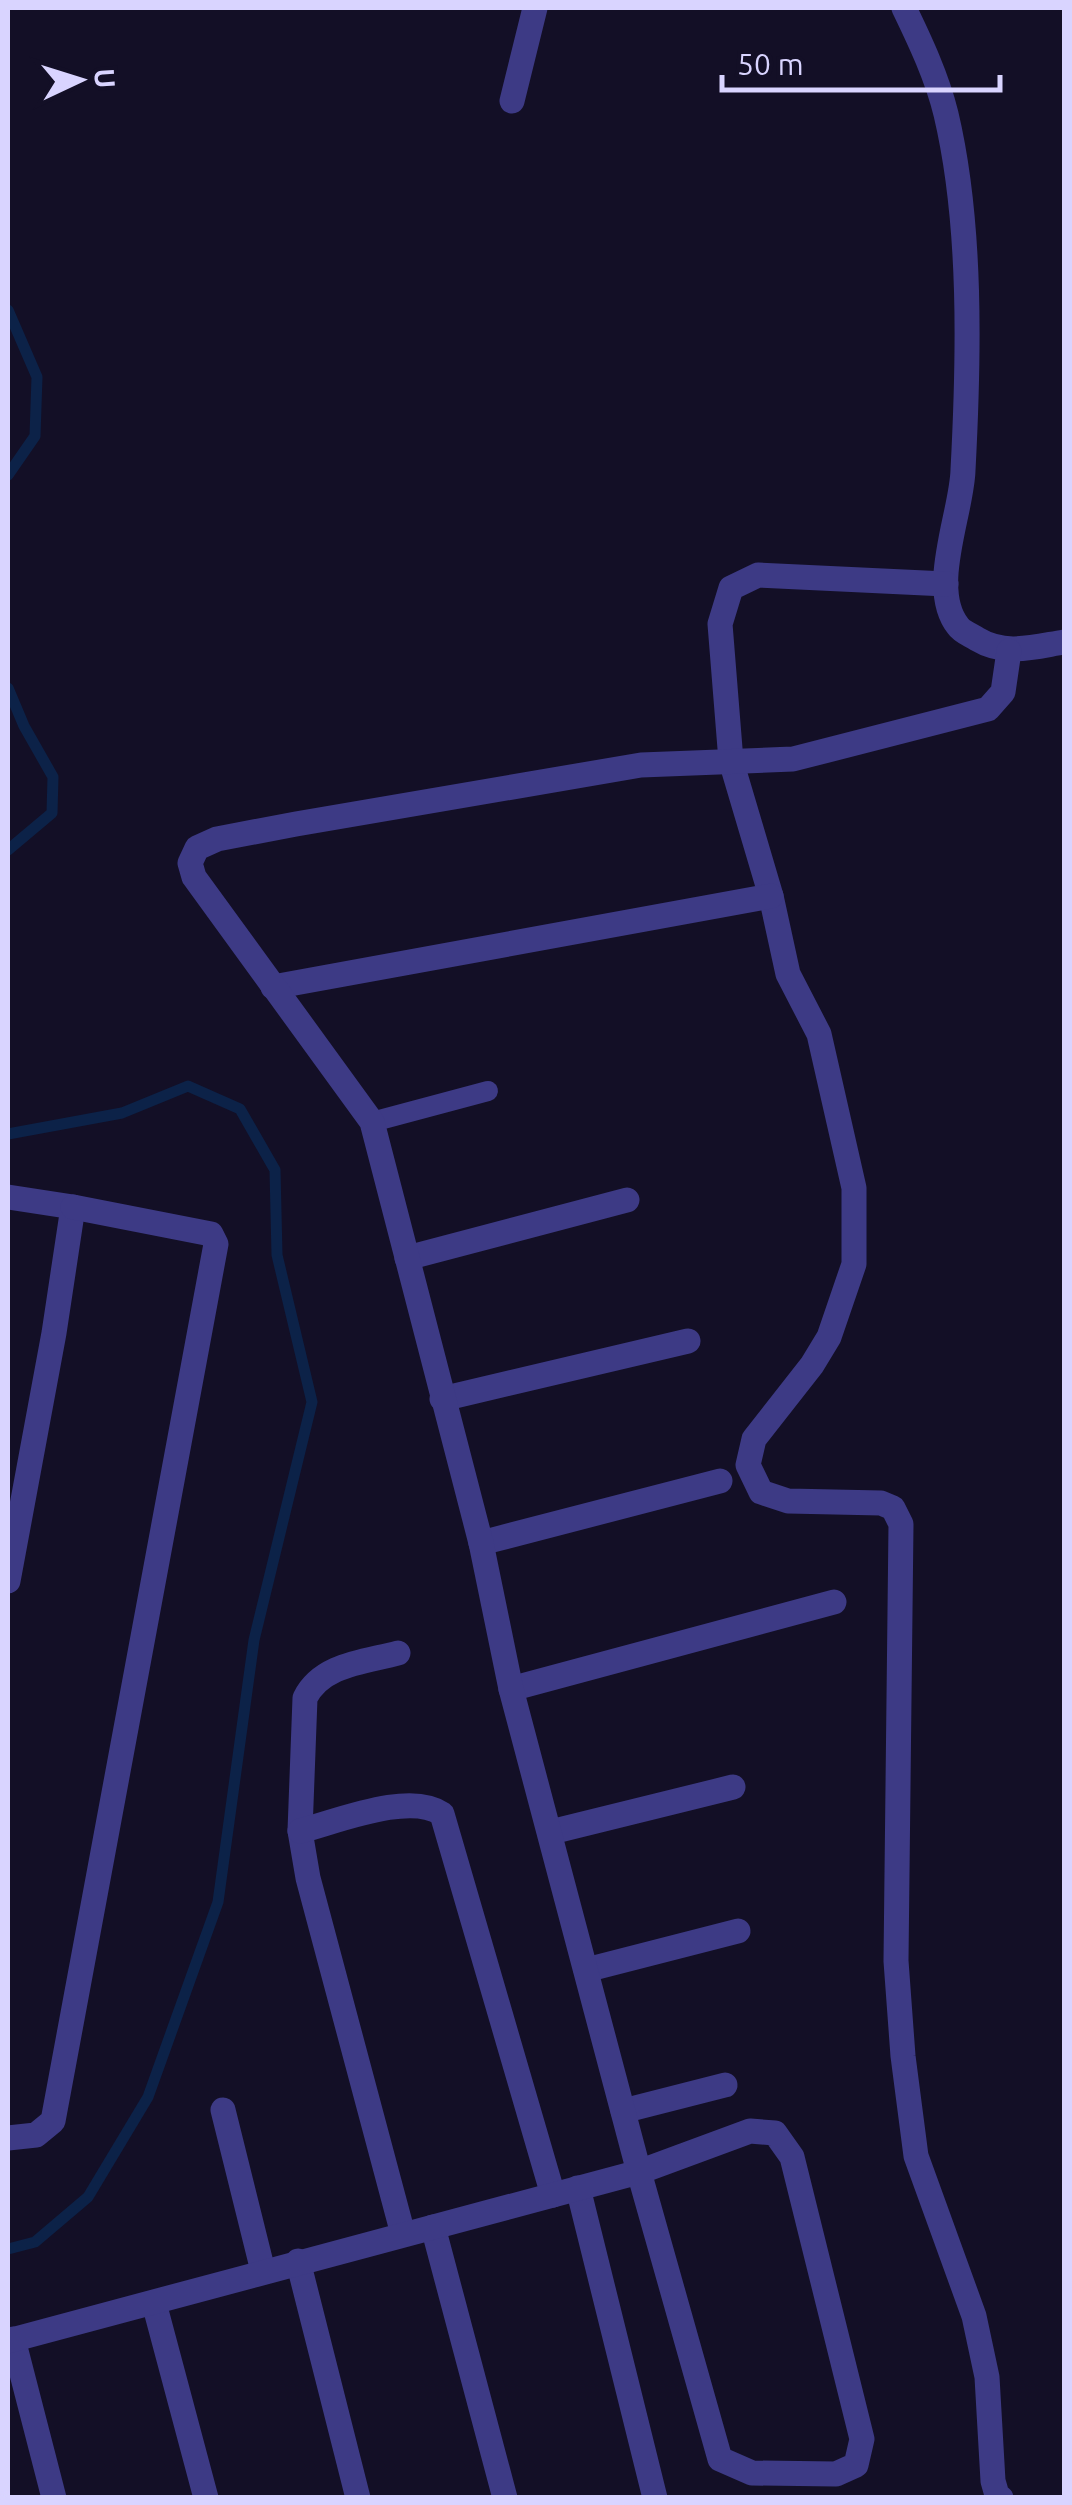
<svg xmlns="http://www.w3.org/2000/svg" width="1072" height="2505" font-family="Ubuntu,sans-serif">
<style>
.lines{fill:none;stroke-linecap:round;stroke-linejoin:round}
.stream{stroke:#0c2248;stroke-width:11}
.service{stroke:#3d3a85;stroke-width:20}
.minor{stroke:#3d3a85;stroke-width:25}
</style>
<rect width="100%" height="100%" fill="#130f26"/>
<g class="lines">
<g class="stream">
<polyline points="8,310 37,377 35,436 8,475"/>
<polyline points="8,688 24,726 53,777 52,813 8,850"/>
<polyline points="8,1134 122,1113 188,1086 240,1109 275,1170 277,1255 312,1402 254,1640 218,1902 148,2097 88,2197 35,2242 8,2249"/>
</g>
<polyline class="service" points="372,1122 488,1091"/>
<g class="minor">
<path d="M904 8C920 41 937 77 946 114 972 224 969 357 963 470 962 513 928 588 958 626 962 632 971 635 977 639 1005 656 1033 647 1064 642"/>
<polyline points="512,101 535,8"/>
<polyline points="946,584 758,575 731,588 720,624 731,761 771,896 788,974 819,1034 854,1188 854,1264 829,1337 812,1365 754,1439 748,1465 761,1492 788,1501 881,1503 893,1508 901,1524 896,1961 903,2056 916,2156 974,2316 987,2377 993,2481 997,2495 1001,2498"/>
<polyline points="273,987 771,896"/>
<polyline points="8,1197 73,1207 54,1333 8,1581"/>
<polyline points="407,1258 627,1200"/>
<polyline points="442,1399 688,1341"/>
<polyline points="481,1543 720,1481"/>
<path d="M398 1653C365 1662 322 1664 305 1698L300 1831 308 1878 403 2234"/>
<polyline points="511,1689 834,1602"/>
<path d="M300 1831C336 1822 410 1791 442 1814L553 2195"/>
<polyline points="551,1832 733,1787"/>
<polyline points="586,1970 738,1931"/>
<polyline points="223,2110 263,2271"/>
<polyline points="623,2111 725,2085"/>
<polyline points="8,2138 36,2135 53,2121 216,1244 211,1234 73,1207"/>
<polyline points="578,2188 655,2498"/>
<polyline points="433,2227 505,2498"/>
<polyline points="298,2261 358,2498"/>
<polyline points="154,2303 206,2498"/>
<polyline points="13,2339 54,2498"/>
<polyline points="8,2341 639,2172 750,2131 775,2133 792,2157 862,2439 856,2465 836,2474 752,2473 720,2459 639,2172 511,1689 481,1543 372,1122 194,877 190,863 197,848 217,839 296,824 641,765 793,759 988,709 1003,692 1009,651"/>
</g>
</g>
<rect width="1072" height="2505" fill="none" stroke="#d9d4ff" stroke-width="20"/>
<g transform="translate(80 80) rotate(86)" stroke="#130f26" stroke-width="8" paint-order="stroke">
<path d="M0-8L18 38L0 25L-18 38Z" fill="#d9d4ff"/>
<text y="-15" font-size="28" font-weight="bold" text-anchor="middle" fill="#d9d4ff">U</text>
</g>
<path d="M722 75v15h278v-15" fill="none" stroke="#d9d4ff" stroke-width="5"/>
<text x="737" y="75" font-size="30" fill="#d9d4ff" stroke="#130f26" stroke-width="8" paint-order="stroke">50 m</text>
</svg>
